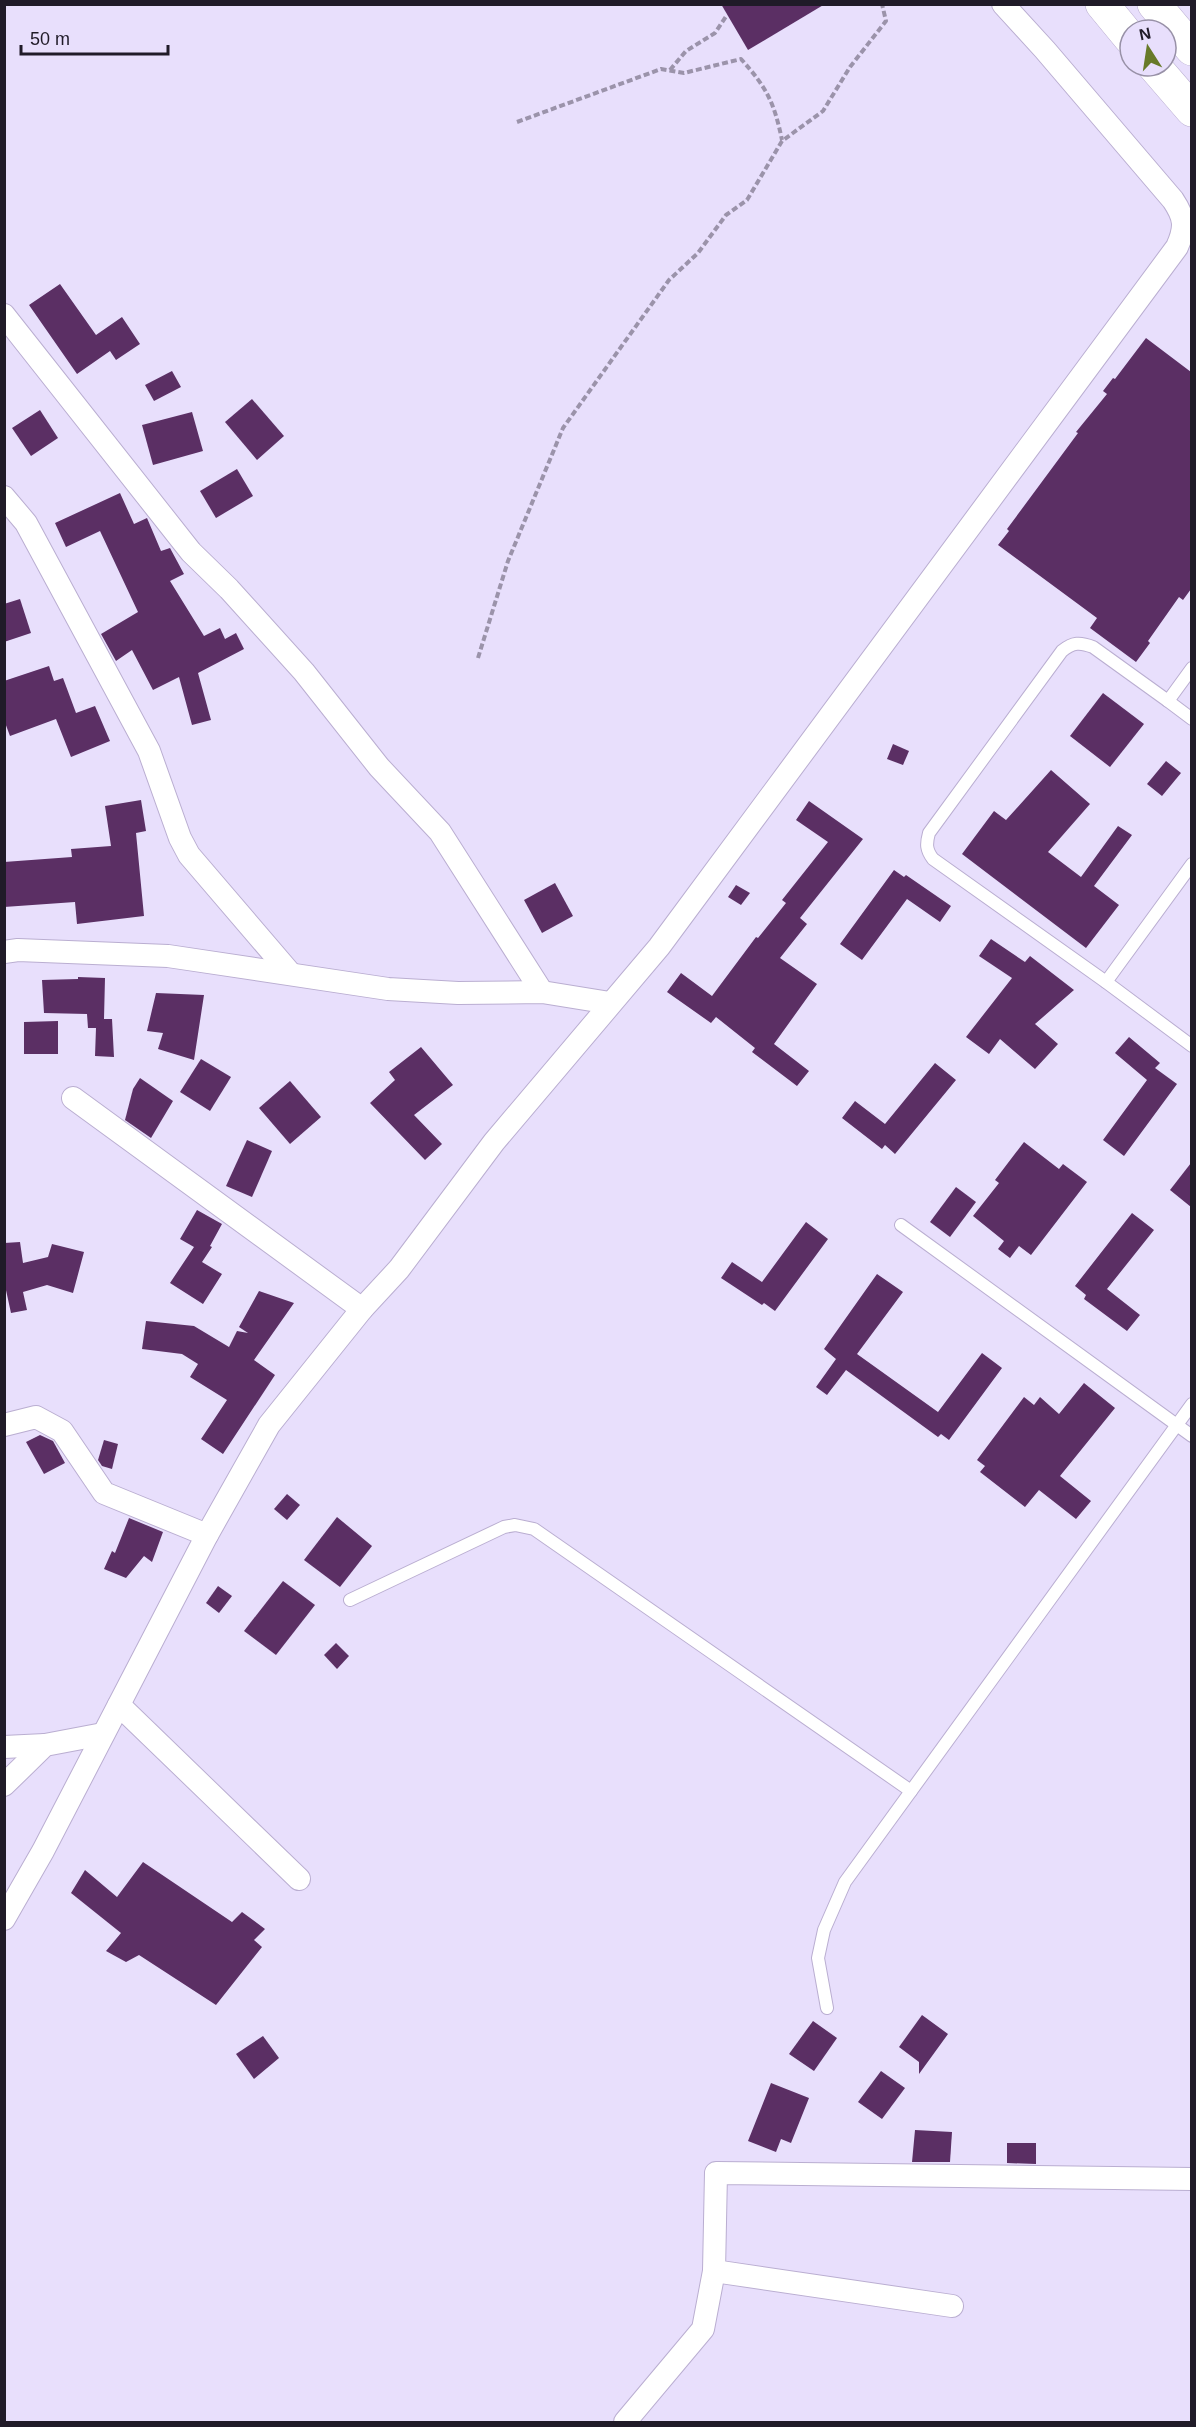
<svg xmlns="http://www.w3.org/2000/svg" width="1196" height="2427" font-family="Arial,sans-serif">
<style>
.building{fill:#5b2f64}
.lines{fill:none;stroke-linecap:round;stroke-linejoin:round}
.lane-casing{stroke:#baaed1;stroke-width:14}
.street-casing{stroke:#baaed1;stroke-width:24}
.primary-casing{stroke:#baaed1;stroke-width:34}
.path{stroke:#9b93aa;stroke-width:4;stroke-dasharray:6 3;stroke-linecap:butt}
.lane{stroke:#fff;stroke-width:12}
.street{stroke:#fff;stroke-width:22}
.primary{stroke:#fff;stroke-width:33}
</style>
<rect width="100%" height="100%" fill="#e8dffc"/>
<g class="building">
<polygon points="721,4 825,4 748,50"/>
<polygon points="60,284 96,335 122,317 140,344 116,360 110,351 77,374 29,305"/>
<polygon points="1146,338 1191,372 1191,589 1183,600 1179,597 1148,641 1150,643 1136,662 1090,628 1097,618 998,545 1009,531 1007,529 1078,433 1076,432 1107,394 1103,391 1113,378 1115,379"/>
<polygon points="172,371 181,387 154,401 145,385"/>
<polygon points="252,399 284,436 257,460 225,422"/>
<polygon points="40,410 58,438 31,456 12,428"/>
<polygon points="192,412 203,451 153,465 142,425"/>
<polygon points="237,469 253,496 216,518 200,491"/>
<polygon points="120,493 134,524 147,518 161,551 170,548 184,574 170,581 204,636 220,628 225,639 236,633 244,649 198,673 211,720 192,725 179,677 153,690 132,650 116,661 101,634 138,612 100,531 66,547 55,523"/>
<polygon points="20,599 31,633 4,642 4,604"/>
<polygon points="49,666 54,681 63,678 76,713 95,706 110,741 71,757 56,719 10,736 4,720 4,681"/>
<polygon points="1103,693 1144,724 1110,767 1070,736"/>
<polygon points="893,744 909,751 903,765 887,759"/>
<polygon points="1166,761 1181,773 1162,796 1147,784"/>
<polygon points="1051,770 1090,804 1048,852 1081,877 1118,826 1132,835 1094,886 1119,905 1086,948 962,854 994,811 1006,820"/>
<polygon points="141,800 146,831 136,833 144,916 77,924 75,902 4,907 4,862 72,857 71,849 111,846 105,806"/>
<polygon points="809,801 863,839 800,918 807,924 780,958 817,984 774,1044 809,1071 797,1086 752,1052 755,1048 716,1017 711,1023 667,992 681,973 712,996 756,937 758,938 786,903 782,900 828,842 796,820"/>
<polygon points="894,870 904,877 906,875 951,906 940,922 907,899 862,960 840,944"/>
<polygon points="555,883 573,916 542,933 524,900"/>
<polygon points="736,885 750,893 741,905 728,897"/>
<polygon points="991,939 1025,962 1030,956 1074,990 1035,1024 1058,1044 1035,1069 1000,1039 989,1054 966,1037 1012,978 979,956"/>
<polygon points="78,977 105,978 104,1019 112,1019 114,1057 95,1056 96,1028 88,1028 87,1014 44,1013 42,980 78,979"/>
<polygon points="156,993 204,995 194,1060 158,1049 163,1033 147,1031"/>
<polygon points="58,1021 58,1054 24,1054 24,1022"/>
<polygon points="1129,1037 1160,1063 1155,1068 1177,1084 1124,1156 1103,1140 1147,1080 1115,1053"/>
<polygon points="421,1047 453,1085 414,1115 442,1144 425,1160 370,1103 395,1080 389,1072"/>
<polygon points="201,1059 231,1077 210,1111 180,1092"/>
<polygon points="935,1063 956,1080 895,1154 885,1145 882,1149 842,1118 855,1101 885,1124"/>
<polygon points="140,1078 173,1101 151,1138 125,1120 133,1089"/>
<polygon points="290,1081 321,1117 290,1144 259,1108"/>
<polygon points="247,1140 272,1151 252,1197 226,1186"/>
<polygon points="1024,1142 1059,1169 1063,1164 1087,1182 1031,1255 1019,1246 1010,1258 998,1249 1004,1241 973,1216 999,1183 995,1180"/>
<polygon points="1191,1163 1191,1207 1170,1190"/>
<polygon points="956,1187 976,1202 950,1237 930,1222"/>
<polygon points="197,1210 222,1224 210,1246 212,1247 202,1262 222,1274 203,1304 170,1283 194,1247 180,1239"/>
<polygon points="1132,1213 1154,1230 1107,1289 1140,1315 1127,1331 1084,1299 1086,1295 1075,1286"/>
<polygon points="806,1222 828,1239 775,1311 764,1303 762,1305 721,1278 732,1262 762,1282"/>
<polygon points="20,1242 23,1263 48,1257 52,1244 84,1252 73,1293 47,1285 23,1292 27,1310 11,1313 4,1281 4,1243"/>
<polygon points="877,1274 903,1292 857,1354 938,1412 982,1353 1002,1368 949,1440 941,1434 938,1437 846,1370 827,1395 816,1387 836,1359 824,1349"/>
<polygon points="259,1291 294,1303 254,1360 275,1375 223,1454 201,1439 227,1400 190,1377 198,1364 182,1354 142,1349 146,1321 194,1326 229,1347 237,1331 248,1333 239,1327"/>
<polygon points="1084,1383 1115,1408 1060,1476 1091,1501 1076,1519 1039,1490 1025,1507 980,1472 985,1466 977,1460 1024,1397 1034,1405 1040,1397 1059,1414"/>
<polygon points="40,1435 53,1441 65,1463 44,1474 26,1442"/>
<polygon points="104,1440 118,1444 112,1469 102,1466 98,1460"/>
<polygon points="287,1494 300,1505 287,1520 274,1509"/>
<polygon points="337,1517 372,1546 340,1587 304,1560"/>
<polygon points="129,1518 163,1532 152,1562 144,1556 126,1578 104,1569 112,1551 115,1553"/>
<polygon points="283,1581 315,1605 276,1655 244,1631"/>
<polygon points="218,1586 232,1596 219,1613 206,1603"/>
<polygon points="336,1643 349,1656 337,1669 324,1655"/>
<polygon points="143,1862 232,1922 242,1912 265,1929 254,1940 262,1947 216,2005 139,1955 126,1962 106,1951 121,1933 71,1893 85,1870 117,1897"/>
<polygon points="922,2015 948,2034 919,2074 919,2062 899,2047"/>
<polygon points="813,2021 837,2038 814,2071 789,2054"/>
<polygon points="263,2036 279,2058 254,2079 236,2054"/>
<polygon points="881,2071 905,2088 882,2119 858,2102"/>
<polygon points="771,2083 809,2098 791,2143 781,2139 776,2152 748,2141"/>
<polygon points="915,2130 952,2132 950,2162 912,2162"/>
<polygon points="1007,2143 1036,2143 1036,2164 1007,2163"/>
</g>
<g class="lines">
<defs>
<g id="lane">
<path d="M1192 668 1168 701 1093 647C1080 642 1073 642 1062 651L929 833C926 844 926 850 933 859L1106 982 1192 1046"/>
<polyline points="1168,701 1192,719"/>
<polyline points="1106,982 1192,864"/>
<polyline points="901,1225 1192,1436"/>
<polyline points="350,1600 504,1527 515,1525 534,1529 911,1791"/>
<polyline points="827,2008 818,1958 824,1930 845,1882 1192,1404"/>
</g>
<g id="street">
<polyline points="4,315 191,552 229,589 304,672 379,767 440,832 542,992"/>
<polyline points="4,497 26,523 149,751 180,838 189,855 290,973"/>
<polyline points="4,952 18,950 168,956 388,989 458,993 542,992 610,1003"/>
<polyline points="73,1098 362,1309"/>
<polyline points="4,1425 36,1417 62,1431 104,1493 207,1535"/>
<polyline points="119,1705 299,1879"/>
<polyline points="4,1747 45,1745"/>
<polyline points="4,1785 45,1745 103,1734"/>
<path d="M4 1919 43 1851 207 1535 269 1425 362 1309 399 1269 494 1142 659 947 1177 247C1186 227 1185 218 1173 200L1045 50 1003 4"/>
<polyline points="714,2271 952,2306"/>
<polyline points="625,2422 703,2329 714,2271 716,2173 1192,2179"/>
</g>
<g id="primary">
<polyline points="1102,4 1130,38"/>
<polyline points="1154,4 1192,49"/>
<polyline points="1154,66 1192,110"/>
</g>
</defs>
<use href="#lane" class="lane-casing"/>
<use href="#street" class="street-casing"/>
<use href="#primary" class="primary-casing"/>
<g class="path">
<polyline points="670,70 686,51 715,33 727,15"/>
<path d="M517 122 661 69 684 73 741 59C767 88 774 102 782 140"/>
<polyline points="478,658 508,561 563,428 669,280 698,253 726,215 747,200 782,141 823,111 850,67 886,21 882,4"/>
</g>
<use href="#lane" class="lane"/>
<use href="#street" class="street"/>
<use href="#primary" class="primary"/>
</g>
<rect width="1196" height="2427" fill="none" stroke="#201b28" stroke-width="12"/>
<g transform="translate(1148 48) rotate(348)"><circle r="28" fill="#e8dffc" stroke="#9891a7" stroke-width="1.5"/>
<path d="M0-4.5L10 22L0 15L-10 22Z" fill="#687a29"/>
<text y="-9" font-size="16" font-weight="bold" text-anchor="middle" fill="#201b28">N</text>
</g>
<path d="M21 45v9h147v-9" fill="none" stroke="#201b28" stroke-width="3"/>
<text x="30" y="45" font-size="18" fill="#201b28" stroke="#e8dffc" stroke-width="4.5" paint-order="stroke">50 m</text>
</svg>
